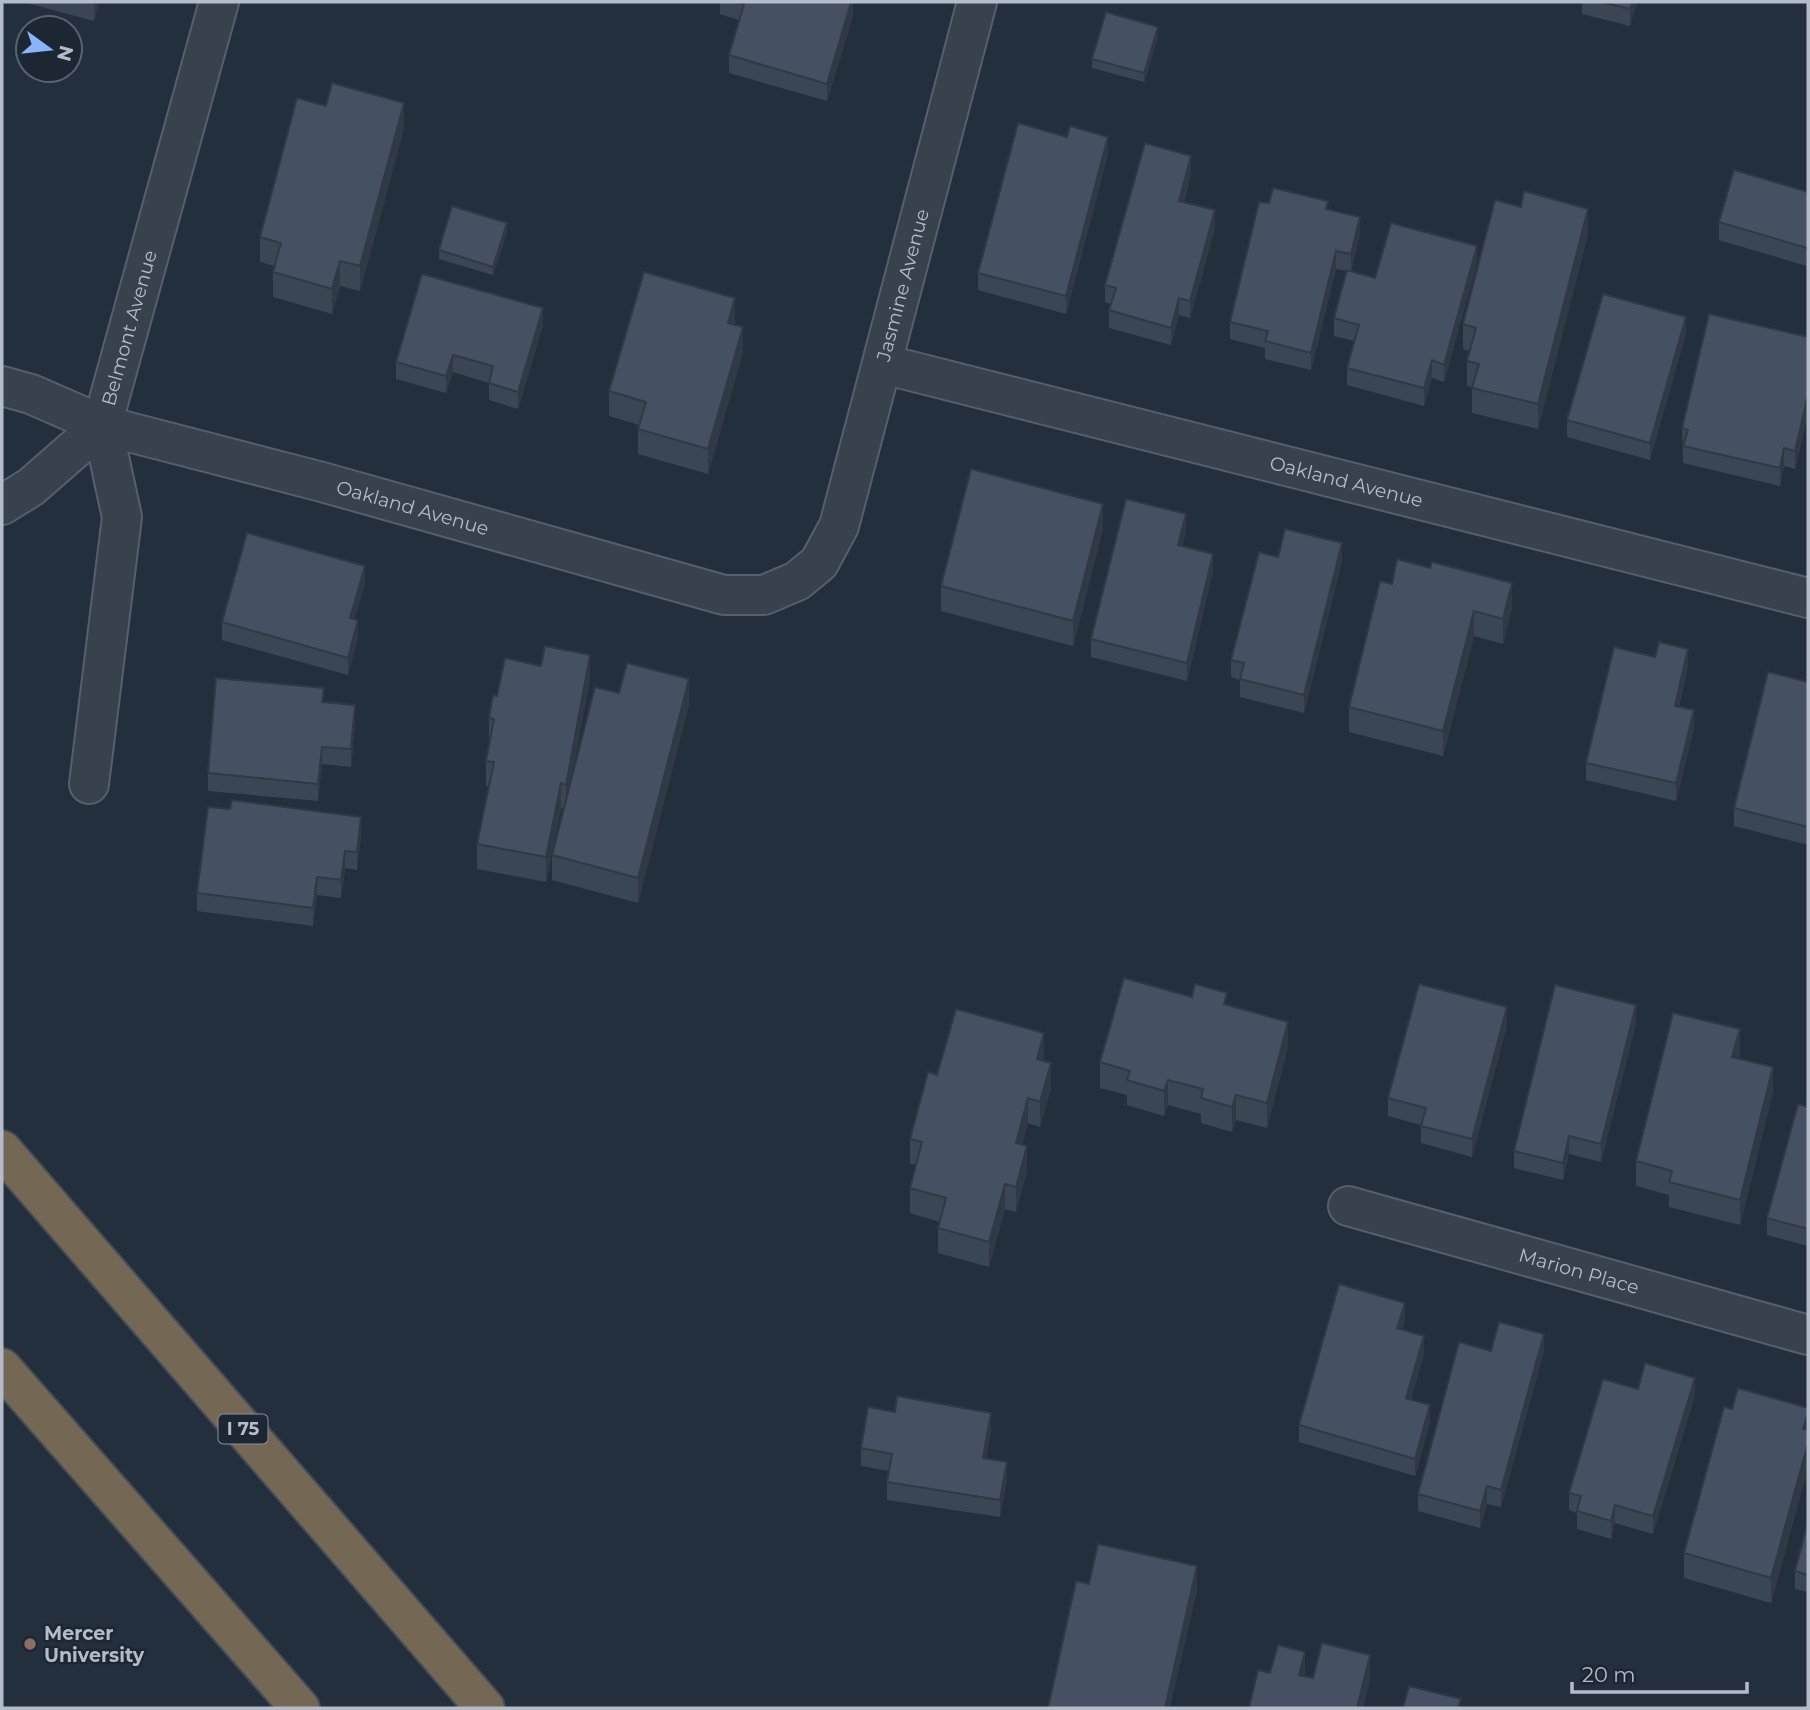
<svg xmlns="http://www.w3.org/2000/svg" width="1810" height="1710" font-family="Montserrat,sans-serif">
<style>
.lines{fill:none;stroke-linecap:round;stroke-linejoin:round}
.street-casing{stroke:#565f6c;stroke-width:42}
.highway-casing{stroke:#434c59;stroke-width:42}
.street{stroke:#38414e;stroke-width:38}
.highway{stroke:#746855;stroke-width:38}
.wall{fill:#3b4654}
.shaded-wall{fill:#303945}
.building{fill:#455162;stroke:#303945;stroke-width:2}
.education-dot{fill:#8d6e63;stroke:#1d2633;stroke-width:2.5}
.labels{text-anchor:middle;stroke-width:5;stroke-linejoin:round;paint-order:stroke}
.shield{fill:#1d2633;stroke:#878f9c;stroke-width:2}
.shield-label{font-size:18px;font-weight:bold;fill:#b4bcc9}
.street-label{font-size:19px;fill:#b4bcc9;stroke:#1d2633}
.poi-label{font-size:19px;font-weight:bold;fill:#b4bcc9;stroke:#1d2633;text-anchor:start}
</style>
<rect width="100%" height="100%" fill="#242f3e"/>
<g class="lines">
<defs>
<g id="street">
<path id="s1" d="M883 364 1808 598"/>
<path id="s2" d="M2 386 31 394 102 425 322 482 724 595H764L797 581 819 563 839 526 977 2"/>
<polyline points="2,505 31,487 102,425"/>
<path id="s3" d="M89 784 122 517 102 425 219 2"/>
<path id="s4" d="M1348 1206 1808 1335"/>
</g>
<g id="highway">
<polyline points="2,1150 485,1708"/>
<polyline points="2,1368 300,1708"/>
</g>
</defs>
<use href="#street" class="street-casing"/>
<use href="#highway" class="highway-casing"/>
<use href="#street" class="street"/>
<use href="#highway" class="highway"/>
</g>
<g class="wall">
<polygon points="23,2 99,2 94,21"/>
<polygon points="720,2 853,2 853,15 827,101 729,73 729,55 739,20 720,14"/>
<polygon points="1582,2 1637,2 1630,26 1582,14"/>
<polygon points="1158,36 1144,82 1092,68 1092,59"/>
<polygon points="404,128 360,291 340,286 332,314 273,297 273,272 274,266 260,262 260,237"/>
<polygon points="1108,154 1066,314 978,290 978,273"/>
<polygon points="1191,174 1184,202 1215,228 1190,318 1179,315 1171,345 1109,328 1109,310 1111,304 1105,302 1105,285"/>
<polygon points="1808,192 1808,260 1807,266 1719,240 1719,222"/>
<polygon points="1269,203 1328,209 1360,234 1351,271 1375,278 1477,263 1444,382 1432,378 1424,406 1347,385 1347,368 1354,341 1334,336 1334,318 1347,271 1336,269 1311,370 1265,359 1265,348 1230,339 1230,322"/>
<polygon points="507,232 493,275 439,259 439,250"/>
<polygon points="1588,234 1538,429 1472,413 1472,387 1467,386 1467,361 1470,351 1463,349 1463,324"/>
<polygon points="735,324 743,352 708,474 638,454 638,429 639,425 609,416 609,391"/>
<polygon points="543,325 518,409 489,400 489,383 453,372 446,393 396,379 396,362"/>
<polygon points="1686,334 1650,460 1567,437 1567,420"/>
<polygon points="1808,337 1808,413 1795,469 1784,466 1780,486 1683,463 1682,428"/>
<polygon points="1103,529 1073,646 941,611 941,586"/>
<polygon points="1186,531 1182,546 1213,571 1187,681 1091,657 1091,639"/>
<polygon points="1278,557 1342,561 1304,713 1240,697 1240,680 1231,677 1231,660"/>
<polygon points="365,583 354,619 358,637 348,675 222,640 222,622"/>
<polygon points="1392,584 1512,608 1503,644 1474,636 1443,756 1349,732 1349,707"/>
<polygon points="1688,667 1679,707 1694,728 1676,801 1586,780 1586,763"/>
<polygon points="590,680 572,775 619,693 689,704 638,903 552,880 552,855 564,809 561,808 546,882 477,869 477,844 489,786 486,786 486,761 489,743 489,718 497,696"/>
<polygon points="1808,682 1808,845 1734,826 1734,808"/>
<polygon points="324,703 355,723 351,767 322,764 318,801 208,791 208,773"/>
<polygon points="361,835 357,870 345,868 341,898 317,895 313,926 197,911 197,893"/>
<polygon points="1192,997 1227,1005 1288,1047 1267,1128 1236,1120 1232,1132 1201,1123 1201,1114 1168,1105 1164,1116 1127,1105 1127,1095 1100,1088 1100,1062"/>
<polygon points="1636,1023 1601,1162 1569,1154 1563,1180 1514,1168 1514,1151"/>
<polygon points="1507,1025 1472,1157 1421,1143 1421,1125 1388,1116 1388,1098"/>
<polygon points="1740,1054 1739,1058 1773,1092 1740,1225 1669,1207 1669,1195 1636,1186 1636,1161"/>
<polygon points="1044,1058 1043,1061 1051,1088 1040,1127 1028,1123 1022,1145 1027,1171 1016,1212 1005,1209 989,1267 938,1253 938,1228 940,1222 910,1213 910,1188 916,1165 910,1164 910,1139 937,1075"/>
<polygon points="1808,1107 1808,1246 1767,1235 1767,1218"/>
<polygon points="1405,1321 1402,1330 1424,1354 1411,1399 1430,1422 1415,1476 1299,1442 1299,1425"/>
<polygon points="1491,1351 1544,1351 1501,1507 1487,1504 1480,1528 1418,1511 1418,1494"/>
<polygon points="1638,1389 1695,1395 1653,1534 1615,1523 1611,1539 1577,1529 1577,1513 1569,1510 1569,1493"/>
<polygon points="1808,1408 1808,1468 1771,1603 1684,1578 1684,1553 1732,1409"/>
<polygon points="991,1430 986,1458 1007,1479 1000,1517 887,1500 887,1482 889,1471 861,1466 861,1448"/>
<polygon points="1808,1522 1808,1592 1795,1589 1795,1571"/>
</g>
<g class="shaded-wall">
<polygon points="94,2 99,2 94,21"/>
<polygon points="851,2 853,2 853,15 827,101 827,84"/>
<polygon points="1632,2 1637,2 1630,26 1630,9"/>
<polygon points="1158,27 1158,36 1144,82 1144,73"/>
<polygon points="404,103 404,128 360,291 360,266"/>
<polygon points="1108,137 1108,154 1066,314 1066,296"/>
<polygon points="1191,156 1191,174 1179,218 1179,201"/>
<polygon points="1588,209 1588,234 1538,429 1538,404"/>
<polygon points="1215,210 1215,228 1190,318 1190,301"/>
<polygon points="1360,217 1360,234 1351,272 1351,254"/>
<polygon points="507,223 507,232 493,275 493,267"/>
<polygon points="1808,243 1808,260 1807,266 1807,248"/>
<polygon points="1477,246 1477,263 1444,382 1444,365"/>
<polygon points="1336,251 1336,269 1311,370 1311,353"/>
<polygon points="340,261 340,286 332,314 332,289"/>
<polygon points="735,298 735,323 728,348 728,323"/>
<polygon points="1179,298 1179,315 1171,345 1171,328"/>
<polygon points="543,308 543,325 518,409 518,392"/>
<polygon points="1686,317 1686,334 1650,460 1650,443"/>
<polygon points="743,327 743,352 708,474 708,449"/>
<polygon points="453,355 453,372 446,393 446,376"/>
<polygon points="1432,360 1432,378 1424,406 1424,388"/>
<polygon points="1808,395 1808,413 1795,469 1795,451"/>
<polygon points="1784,448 1784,466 1780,486 1780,468"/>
<polygon points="1103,504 1103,529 1073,646 1073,621"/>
<polygon points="1186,514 1186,531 1178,562 1178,545"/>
<polygon points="1342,543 1342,561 1304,713 1304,695"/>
<polygon points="1213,554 1213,571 1187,681 1187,663"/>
<polygon points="365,566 365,583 350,635 350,618"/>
<polygon points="1512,583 1512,608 1503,644 1503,619"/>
<polygon points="1474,611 1474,636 1443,756 1443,731"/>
<polygon points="358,620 358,637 348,675 348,658"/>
<polygon points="1688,649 1688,667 1675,723 1675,706"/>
<polygon points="590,655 590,680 566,810 566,785"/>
<polygon points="689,679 689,704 638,903 638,878"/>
<polygon points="355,705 355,723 351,767 351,749"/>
<polygon points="1694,710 1694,728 1676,801 1676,783"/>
<polygon points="322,747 322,764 318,801 318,784"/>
<polygon points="561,783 561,808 546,882 546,857"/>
<polygon points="361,817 361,835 357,870 357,852"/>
<polygon points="345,851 345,868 341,898 341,880"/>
<polygon points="317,877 317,895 313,926 313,908"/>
<polygon points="1636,1005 1636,1023 1601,1162 1601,1144"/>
<polygon points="1507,1007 1507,1025 1472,1157 1472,1139"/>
<polygon points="1288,1022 1288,1047 1267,1128 1267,1103"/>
<polygon points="1740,1029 1740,1054 1732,1082 1732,1057"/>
<polygon points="1044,1033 1044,1058 1037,1084 1037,1059"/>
<polygon points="1051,1063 1051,1088 1040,1127 1040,1102"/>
<polygon points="1773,1067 1773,1092 1740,1225 1740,1200"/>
<polygon points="1168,1080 1168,1105 1164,1116 1164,1091"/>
<polygon points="1236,1095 1236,1120 1232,1132 1232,1107"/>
<polygon points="1028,1098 1028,1123 1016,1168 1016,1143"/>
<polygon points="1569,1136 1569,1154 1563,1180 1563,1163"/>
<polygon points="1027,1146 1027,1171 1016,1212 1016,1187"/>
<polygon points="1005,1184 1005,1209 989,1267 989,1242"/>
<polygon points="1405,1303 1405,1321 1397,1346 1397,1328"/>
<polygon points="1544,1334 1544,1351 1501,1507 1501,1490"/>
<polygon points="1424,1336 1424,1354 1406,1415 1406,1398"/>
<polygon points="1695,1378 1695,1395 1653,1534 1653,1516"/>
<polygon points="1430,1405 1430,1422 1415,1476 1415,1459"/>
<polygon points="991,1413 991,1430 983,1475 983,1458"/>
<polygon points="1808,1413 1808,1438 1803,1429"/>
<polygon points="1808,1443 1808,1468 1771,1603 1771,1578"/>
<polygon points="1007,1462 1007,1479 1000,1517 1000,1500"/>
<polygon points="1487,1486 1487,1504 1480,1528 1480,1511"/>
<polygon points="1615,1505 1615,1523 1611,1539 1611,1521"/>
<polygon points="1197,1566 1197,1591 1170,1708 1165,1708"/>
<polygon points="1305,1652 1305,1677 1299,1675"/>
<polygon points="1370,1655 1370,1680 1363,1708 1357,1708"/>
</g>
<g class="building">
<polygon points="735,2 851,2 827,84 729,55 744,4"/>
<polygon points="1601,2 1632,2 1630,9"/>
<polygon points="1106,12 1158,27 1144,73 1092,59"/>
<polygon points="332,83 404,103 360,266 340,261 332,289 273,272 281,243 260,237 297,98 326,106"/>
<polygon points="1018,123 1067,137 1070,126 1108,137 1066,296 978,273"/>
<polygon points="1145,143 1191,156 1179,201 1215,210 1190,301 1179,298 1171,328 1109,310 1116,288 1105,285"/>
<polygon points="1734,170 1808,192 1808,243 1807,248 1719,222"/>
<polygon points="1273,188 1328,201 1326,209 1360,217 1351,254 1336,251 1311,353 1265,341 1268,331 1230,322 1259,202 1269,203"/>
<polygon points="1524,191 1588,209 1538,404 1472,388 1479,364 1467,361 1476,328 1463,324 1495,200 1521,207"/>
<polygon points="452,206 507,223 493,267 439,250"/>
<polygon points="1391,223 1477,246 1444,365 1432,360 1424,388 1347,368 1359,325 1334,318 1347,270 1375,278"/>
<polygon points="644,272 735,298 728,323 743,327 708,449 638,429 646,402 609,391"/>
<polygon points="422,274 543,308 518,392 489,383 493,366 453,355 446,376 396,362"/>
<polygon points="1603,294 1686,317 1650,443 1567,420"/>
<polygon points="1709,314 1808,337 1808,395 1795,451 1784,448 1780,468 1683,446 1688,430 1682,428"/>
<polygon points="971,469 1103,504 1073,621 941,586"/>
<polygon points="1126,499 1186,514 1178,545 1213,554 1187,663 1091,639"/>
<polygon points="1285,529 1342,543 1304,695 1240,679 1244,663 1231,660 1259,552 1278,557"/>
<polygon points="247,533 365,566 350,618 358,620 348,658 222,622"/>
<polygon points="1397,559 1430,568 1432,562 1512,583 1503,619 1474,611 1443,731 1349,707 1380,581 1392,584"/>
<polygon points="1659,642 1688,649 1675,706 1694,710 1676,783 1586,763 1614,647 1655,657"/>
<polygon points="545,646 590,655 566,785 561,783 546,857 477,844 494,762 486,761 494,719 489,718 493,695 497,696 505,658 541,666"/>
<polygon points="627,663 689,679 638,878 552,855 595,687 619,693"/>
<polygon points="1768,672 1808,682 1808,827 1734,808"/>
<polygon points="216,678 324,688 322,702 355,705 351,749 322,747 318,784 208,773"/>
<polygon points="232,800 361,817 357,852 345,851 341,880 317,877 313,908 197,893 208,807 230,809"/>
<polygon points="1124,978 1192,997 1195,984 1227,993 1224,1004 1288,1022 1267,1103 1236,1095 1232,1107 1201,1098 1203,1089 1168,1080 1164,1091 1127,1080 1130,1071 1100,1062"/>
<polygon points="1419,984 1507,1007 1472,1139 1421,1126 1426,1108 1388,1098"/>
<polygon points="1555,985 1636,1005 1601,1144 1569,1136 1563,1163 1514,1151"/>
<polygon points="956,1009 1044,1033 1037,1059 1051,1063 1040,1102 1028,1098 1016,1143 1027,1146 1016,1187 1005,1184 989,1242 938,1228 946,1198 910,1188 922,1142 910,1139 928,1072 937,1075"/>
<polygon points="1673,1013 1740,1029 1732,1057 1773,1067 1740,1200 1669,1182 1672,1171 1636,1161"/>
<polygon points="1798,1104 1808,1107 1808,1229 1767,1218"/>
<polygon points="1339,1284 1405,1303 1397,1328 1424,1336 1406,1398 1430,1405 1415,1459 1299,1425"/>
<polygon points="1499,1322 1544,1334 1501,1490 1487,1486 1480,1511 1418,1494 1459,1342 1491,1351"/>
<polygon points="1645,1363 1695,1378 1653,1516 1615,1505 1611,1521 1577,1511 1581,1496 1569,1493 1603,1379 1638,1389"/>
<polygon points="1738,1388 1808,1408 1808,1413 1803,1429 1808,1430 1808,1443 1771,1578 1684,1553 1724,1407 1732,1409"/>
<polygon points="897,1396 991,1413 983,1458 1007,1462 1000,1500 887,1482 892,1454 861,1448 868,1407 895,1412"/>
<polygon points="1808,1522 1808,1575 1795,1571"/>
<polygon points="1098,1544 1197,1566 1165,1708 1048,1708 1076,1581 1089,1584"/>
<polygon points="1322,1643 1370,1655 1357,1708 1249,1708 1258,1670 1270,1673 1278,1645 1305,1652 1299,1675 1313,1678"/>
<polygon points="1409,1686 1461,1699 1458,1708 1403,1708"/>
</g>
<circle class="education-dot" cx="30" cy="1644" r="7"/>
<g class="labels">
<rect class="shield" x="218.5" y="1414.5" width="49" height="29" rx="5"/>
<g class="shield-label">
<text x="243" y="1435">I 75</text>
</g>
<g class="street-label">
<text dy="7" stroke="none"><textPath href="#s2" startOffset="1148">Jasmine Avenue</textPath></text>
<text dy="7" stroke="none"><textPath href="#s3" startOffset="464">Belmont Avenue</textPath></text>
<text dy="7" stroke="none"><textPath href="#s1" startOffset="478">Oakland Avenue</textPath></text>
<text dy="7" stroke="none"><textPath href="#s2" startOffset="429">Oakland Avenue</textPath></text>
<text dy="7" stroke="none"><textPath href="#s4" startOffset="240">Marion Place</textPath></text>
</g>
<g class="poi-label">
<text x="44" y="1640">Mercer<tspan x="44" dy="22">University</tspan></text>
</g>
</g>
<rect width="1810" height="1710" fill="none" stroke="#b4bcc9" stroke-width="7"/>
<g transform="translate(49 49) rotate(105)"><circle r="33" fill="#1d2633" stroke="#59626f" stroke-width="2"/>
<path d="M0-5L12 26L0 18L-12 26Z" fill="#8ab4f8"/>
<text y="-10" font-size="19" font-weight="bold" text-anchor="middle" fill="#b4bcc9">N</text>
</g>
<path d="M1572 1682v10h175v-10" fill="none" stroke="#b4bcc9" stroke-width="3.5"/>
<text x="1582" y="1682" font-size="21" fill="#b4bcc9" stroke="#1d2633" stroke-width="5" paint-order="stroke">20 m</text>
</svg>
